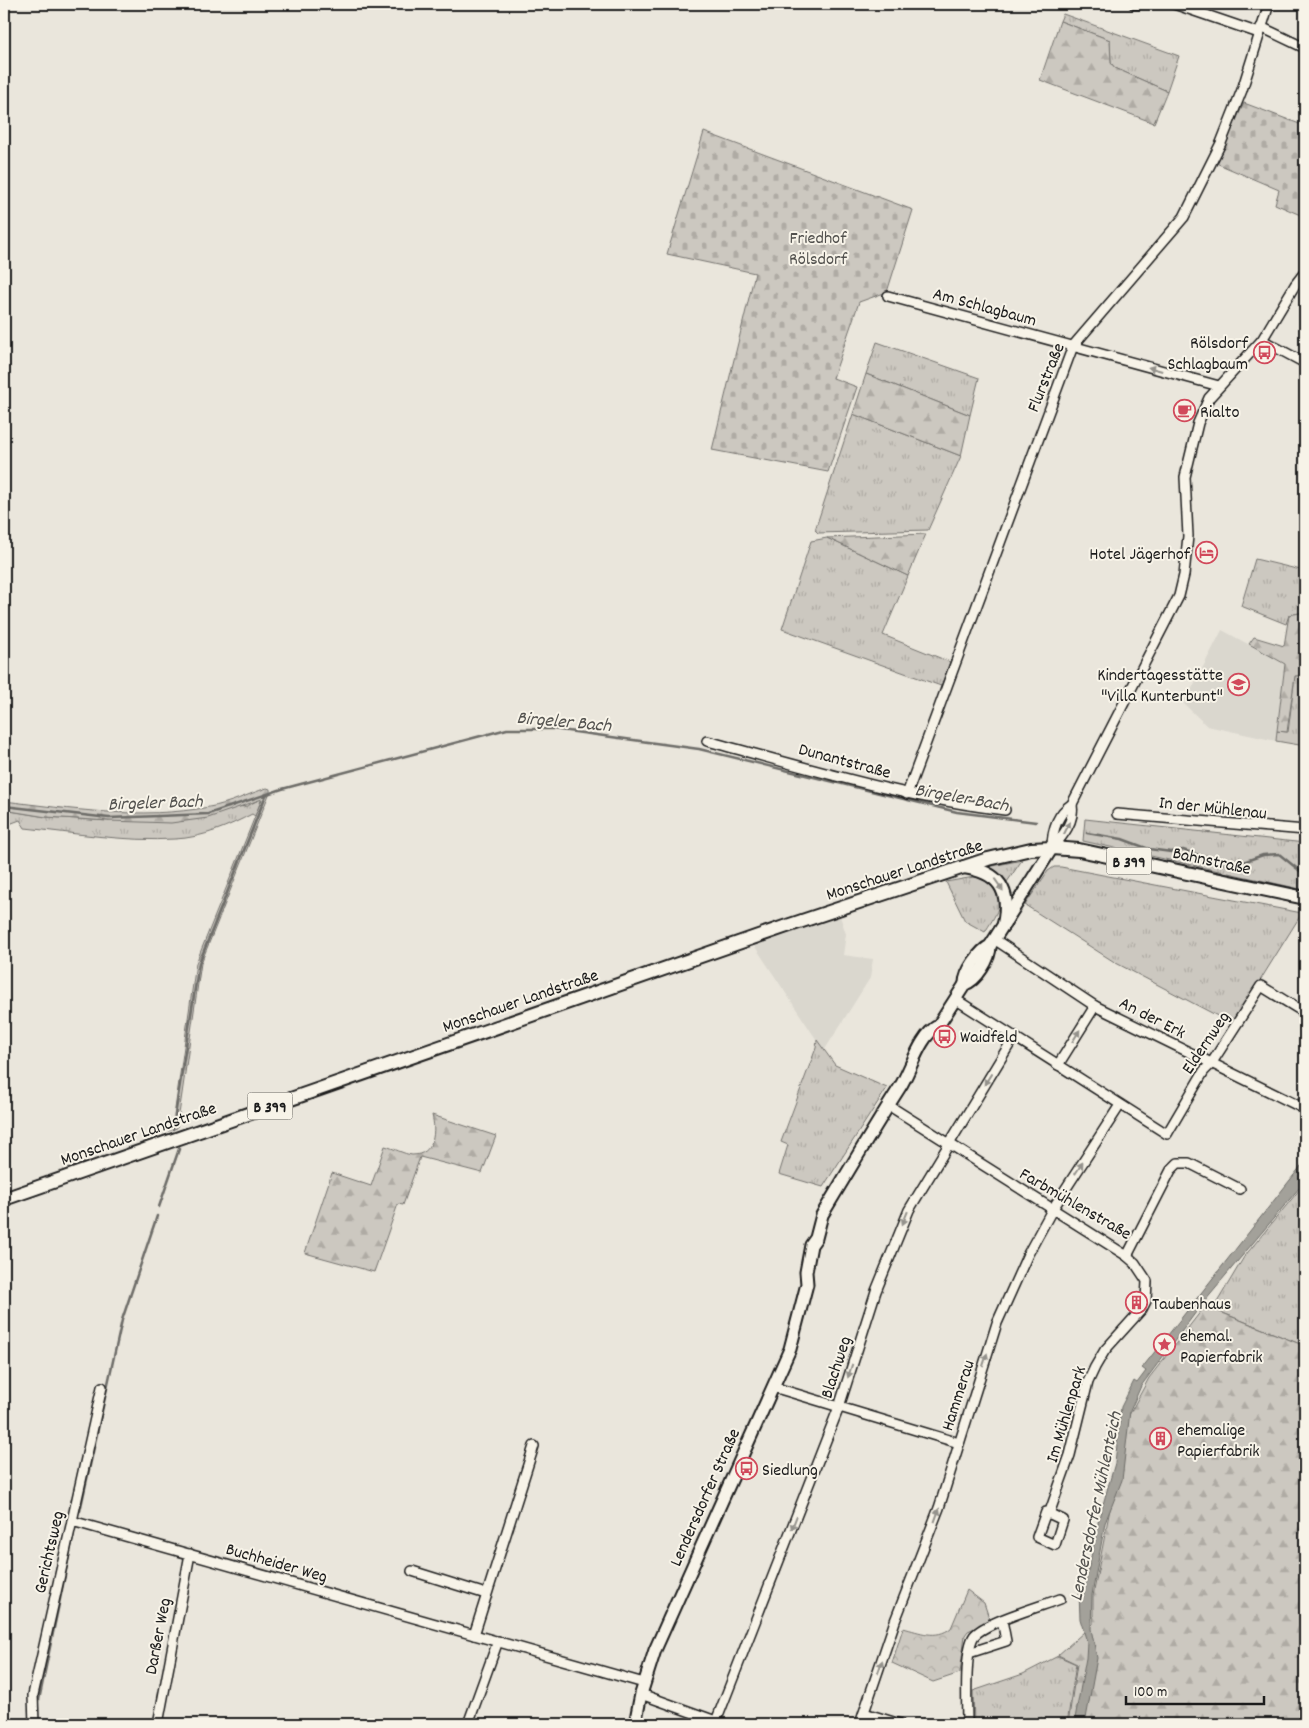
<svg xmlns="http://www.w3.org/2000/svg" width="1309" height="1728" font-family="Dekko,sans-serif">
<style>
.built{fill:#dad7ce}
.grass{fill:url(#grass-tufts);stroke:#74726e}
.forest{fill:url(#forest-firs);stroke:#74726e}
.cemetery{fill:url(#cemetery-stones);stroke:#74726e}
.park{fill:url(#park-crowns);stroke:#74726e}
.water{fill:#a3a19a;stroke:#6d6c68}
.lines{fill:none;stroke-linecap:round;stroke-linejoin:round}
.stream{stroke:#6d6c68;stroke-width:2.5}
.street-casing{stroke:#1c1c1c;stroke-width:12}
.secondary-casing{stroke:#1c1c1c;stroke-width:15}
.primary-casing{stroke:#1c1c1c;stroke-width:16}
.street{stroke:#f7f3e8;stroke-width:9}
.secondary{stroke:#f7f3e8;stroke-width:11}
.primary{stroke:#f7f3e8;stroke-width:12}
.oneway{fill:#94928c}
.labels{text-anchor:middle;stroke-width:4;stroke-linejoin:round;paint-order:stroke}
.shield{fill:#f7f3e8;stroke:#5e5c59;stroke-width:1}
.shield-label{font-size:16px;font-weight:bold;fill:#1c1c1c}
.park-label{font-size:18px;fill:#51504d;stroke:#f7f3e8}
.street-label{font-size:18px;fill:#1c1c1c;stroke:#f7f3e8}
.poi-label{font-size:18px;fill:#1c1c1c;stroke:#f7f3e8;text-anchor:start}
.water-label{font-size:19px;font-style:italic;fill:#52514e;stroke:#f7f3e8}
</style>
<defs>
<pattern id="grass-tufts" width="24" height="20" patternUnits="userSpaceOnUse" patternTransform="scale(1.25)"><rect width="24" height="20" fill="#ccc8c0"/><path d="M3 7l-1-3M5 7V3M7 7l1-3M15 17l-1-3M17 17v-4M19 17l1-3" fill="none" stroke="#afaba4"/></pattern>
<pattern id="forest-firs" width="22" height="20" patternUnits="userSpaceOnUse" patternTransform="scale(1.25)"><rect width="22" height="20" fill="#ccc8c0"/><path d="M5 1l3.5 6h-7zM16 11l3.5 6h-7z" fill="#afaba4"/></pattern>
<pattern id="cemetery-stones" width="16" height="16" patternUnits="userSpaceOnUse" patternTransform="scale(1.25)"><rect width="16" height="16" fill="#ccc8c0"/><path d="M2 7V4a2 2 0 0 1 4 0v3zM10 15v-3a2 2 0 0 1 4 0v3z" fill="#afaba4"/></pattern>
<pattern id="park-crowns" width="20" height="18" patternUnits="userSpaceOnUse" patternTransform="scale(1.25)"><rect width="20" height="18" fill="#ccc8c0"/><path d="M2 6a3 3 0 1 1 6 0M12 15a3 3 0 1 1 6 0" fill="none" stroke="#afaba4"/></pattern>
</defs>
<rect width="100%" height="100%" fill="#eae6dc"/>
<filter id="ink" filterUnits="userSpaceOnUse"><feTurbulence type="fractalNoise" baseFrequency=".02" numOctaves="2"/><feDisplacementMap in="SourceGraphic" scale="10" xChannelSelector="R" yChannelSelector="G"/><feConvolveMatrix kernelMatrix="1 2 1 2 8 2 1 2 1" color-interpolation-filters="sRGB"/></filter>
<g filter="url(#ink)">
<g class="built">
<polygon points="1222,630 1285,664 1276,741 1207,726 1184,704"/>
<polygon points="840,916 846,934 843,955 873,959 870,978 824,1051 754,945"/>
</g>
<g class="grass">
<polygon points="1063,14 1179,56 1167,91 1115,68 1111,63 1110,40 1060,21"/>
<polygon points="877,342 979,378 970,415 866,374"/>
<polygon points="853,414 961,456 928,530 818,533 815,530"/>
<polygon points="827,538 908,576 883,635 950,662 941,686 782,629 811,541"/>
<polygon points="1255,559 1305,571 1305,612 1289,615 1286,624 1241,606"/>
<polygon points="1305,675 1305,746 1276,741 1277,731 1288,732 1295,676"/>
<path d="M262 798 255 816 252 814C229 826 202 838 175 839 126 842 74 833 25 828L20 820 4 826V810L46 817 109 821 247 806Z"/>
<polygon points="1085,819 1305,843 1305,890 1083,841"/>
<polygon points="1022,860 1005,885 983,868"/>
<polygon points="1054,867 1061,867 1302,913 1233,1024 1116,963 1025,905 1048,871"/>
<path d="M974 877C983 878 986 879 992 885 1008 900 994 917 985 932L965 921 946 882Z"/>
<polygon points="817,1040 835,1065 887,1088 823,1187 779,1174 788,1145 781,1142 816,1048"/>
<polygon points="1305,1183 1305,1346 1213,1309 1244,1257"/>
<polygon points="1058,1656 1076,1664 1067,1724 974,1724 973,1691 1023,1674"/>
</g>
<g class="forest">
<polygon points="1060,21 1110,40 1111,63 1115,68 1167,91 1154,123 1040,80"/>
<polygon points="866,374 970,415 961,456 853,414"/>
<polygon points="926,534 908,576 827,538"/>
<polygon points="1305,612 1305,675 1295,676 1287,732 1277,731 1285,664 1249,644 1254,637 1284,646 1289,615"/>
<path d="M267 788 270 789V792L201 963 177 1128 168 1131 173 1123 196 963 262 799 208 818 171 823 109 821 46 817 4 810V801C71 809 141 820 209 807 229 804 248 794 267 788Z"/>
<path d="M432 1115 496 1136 482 1173 420 1157 403 1205 398 1204 374 1272 305 1253 332 1173 371 1186 385 1146C393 1148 404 1154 412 1155 435 1155 436 1131 432 1115Z"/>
<polygon points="1205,1306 1305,1346 1305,1724 1068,1724 1077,1664 1058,1655 1093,1624 1093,1596 1128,1417 1149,1378"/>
</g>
<g class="cemetery">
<polygon points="1244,103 1305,126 1305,217 1275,204 1279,190 1216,163"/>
<polygon points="704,132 913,210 887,292 859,302 833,378 857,387 828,472 712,450 755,273 667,254"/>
</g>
<path class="park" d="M967 1590 984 1603 990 1621 968 1631 965 1635 960 1673 933 1682 892 1663 903 1628C920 1632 936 1640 951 1628Z"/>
<polygon class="water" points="1305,1161 1305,1181 1205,1300 1141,1386 1130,1411 1122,1480 1105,1523 1092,1595 1091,1629 1097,1658 1085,1724 1074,1724 1086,1658 1087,1642 1080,1619 1079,1593 1081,1594 1089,1567 1099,1518 1115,1463 1121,1407 1134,1381 1137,1383 1146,1371 1142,1368"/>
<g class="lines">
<g class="stream">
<polyline points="4,806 109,818 208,814 282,789 507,729 553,729 699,749 957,812 1036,822"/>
<polyline points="1087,833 1122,839 1149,849 1171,852 1183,850 1232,866 1263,855 1279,854 1305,875"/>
<polyline points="173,1129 199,963 266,795"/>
<polyline points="159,1207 179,1149"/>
<polyline points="80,1511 122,1320 157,1216"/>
<polyline points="39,1700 74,1532"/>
</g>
<defs>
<g id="street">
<polyline points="1134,4 1138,4"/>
<polyline points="1174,4 1259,33"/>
<polyline points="1261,27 1305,48"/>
<polyline points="888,296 1219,386"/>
<polyline points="1262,340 1305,363"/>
<path d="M707 741C805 767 904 798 1005 810"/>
<polyline points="907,794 1073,346 1184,217 1221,143 1242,90 1269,4"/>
<polyline points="1117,814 1305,830"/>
<path d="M1052 848C1052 830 1057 814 1072 804L1179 596 1184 575 1188 536 1185 477 1198 423 1209 398 1262 340 1295 285 1305 272"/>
<path d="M1052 848C1063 836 1075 821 1072 804"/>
<polyline points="994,939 1095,1006 1305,1109"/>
<polyline points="955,999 1167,1134 1204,1071 1211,1064 1261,986 1305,1013"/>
<polyline points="1058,1065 1095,1006"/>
<polyline points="888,1105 1127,1256 1135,1263 1147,1281 1146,1301 1142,1309 1105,1350 1095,1367 1088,1382 1070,1455 1049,1514"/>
<polyline points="1127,1256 1171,1170 1178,1163 1189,1163 1240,1189"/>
<polyline points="773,1387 959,1443"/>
<polygon points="1046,1512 1063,1520 1055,1545 1037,1537"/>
<polyline points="72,1521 644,1683"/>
<polyline points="412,1571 486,1594"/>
<polyline points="474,1635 534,1446"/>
<polyline points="969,1653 1006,1641 1002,1620"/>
<polyline points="641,1694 724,1724"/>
<polyline points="864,1713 900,1724"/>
<polyline points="34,1724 33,1695 102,1387"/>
<polyline points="158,1724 190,1554"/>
<polyline points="468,1724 498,1641"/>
<polyline points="715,1724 839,1407 876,1291 909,1210 1014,1037"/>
<polyline points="860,1724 895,1621 939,1508 997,1323 1028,1254 1052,1210 1120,1105"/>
<path d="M967 1724C967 1705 964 1650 974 1636 985 1622 1042 1606 1060 1599"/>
</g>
<g id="secondary">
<path d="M965 983C965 972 980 950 990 946L1052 848"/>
<path d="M635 1724 641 1694 655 1650 790 1349 807 1284 806 1272 811 1245 816 1238 822 1215C848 1172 873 1129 900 1087 910 1072 920 1035 938 1026L965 984C977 980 990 959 990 946"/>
</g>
<g id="primary">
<path d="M964 867C999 872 1011 890 1004 924"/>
<polyline points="4,1199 784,927 988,859 1031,849 1052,848 1079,850 1305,898"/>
</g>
</defs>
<use href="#street" class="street-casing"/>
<use href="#secondary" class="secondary-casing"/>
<use href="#primary" class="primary-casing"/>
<use href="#street" class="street"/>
<use href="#secondary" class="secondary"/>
<use href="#primary" class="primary"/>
</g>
<defs><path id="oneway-solid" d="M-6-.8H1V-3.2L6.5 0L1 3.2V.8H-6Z" transform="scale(1.25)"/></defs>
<g class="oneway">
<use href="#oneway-solid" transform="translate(1155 369) rotate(-165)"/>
<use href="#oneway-solid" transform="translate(1067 828) rotate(-64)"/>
<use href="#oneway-solid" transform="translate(999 885) rotate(55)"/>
<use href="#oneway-solid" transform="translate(1076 1036) rotate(-58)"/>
<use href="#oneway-solid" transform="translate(988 1079) rotate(122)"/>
<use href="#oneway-solid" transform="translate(1079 1168) rotate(-57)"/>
<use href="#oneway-solid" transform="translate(905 1218) rotate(112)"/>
<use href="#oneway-solid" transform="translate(985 1360) rotate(-72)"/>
<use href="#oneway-solid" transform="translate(850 1371) rotate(108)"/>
<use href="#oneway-solid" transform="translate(937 1515) rotate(-70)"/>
<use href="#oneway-solid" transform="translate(794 1523) rotate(111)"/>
<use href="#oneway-solid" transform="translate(880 1667) rotate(-71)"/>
</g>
</g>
<defs>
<symbol id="bus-ring" viewBox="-11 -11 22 22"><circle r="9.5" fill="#f7f3e8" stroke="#d1495b" stroke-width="1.5"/><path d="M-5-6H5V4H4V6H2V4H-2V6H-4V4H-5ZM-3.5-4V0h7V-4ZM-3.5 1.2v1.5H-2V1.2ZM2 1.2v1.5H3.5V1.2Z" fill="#d1495b"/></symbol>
<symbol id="cafe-ring" viewBox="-11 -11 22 22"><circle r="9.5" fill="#f7f3e8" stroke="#d1495b" stroke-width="1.5"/><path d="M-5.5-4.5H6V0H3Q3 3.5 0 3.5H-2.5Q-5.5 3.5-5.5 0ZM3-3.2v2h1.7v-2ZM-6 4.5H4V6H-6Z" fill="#d1495b"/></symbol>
<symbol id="hotel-ring" viewBox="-11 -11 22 22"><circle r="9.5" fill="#f7f3e8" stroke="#d1495b" stroke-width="1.5"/><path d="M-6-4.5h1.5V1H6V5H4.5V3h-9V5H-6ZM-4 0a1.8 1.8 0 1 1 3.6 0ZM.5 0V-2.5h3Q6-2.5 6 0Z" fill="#d1495b"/></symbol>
<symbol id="school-ring" viewBox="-11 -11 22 22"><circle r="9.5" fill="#f7f3e8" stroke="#d1495b" stroke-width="1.5"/><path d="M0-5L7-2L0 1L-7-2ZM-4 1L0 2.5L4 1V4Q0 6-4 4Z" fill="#d1495b"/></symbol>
<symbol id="building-ring" viewBox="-11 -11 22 22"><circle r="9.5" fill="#f7f3e8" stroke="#d1495b" stroke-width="1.5"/><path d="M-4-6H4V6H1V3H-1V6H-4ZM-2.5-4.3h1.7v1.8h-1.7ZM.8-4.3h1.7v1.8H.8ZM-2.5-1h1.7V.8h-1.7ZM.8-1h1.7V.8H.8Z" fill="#d1495b"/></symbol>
<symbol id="sight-ring" viewBox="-11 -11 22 22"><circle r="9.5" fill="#f7f3e8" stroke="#d1495b" stroke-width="1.5"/><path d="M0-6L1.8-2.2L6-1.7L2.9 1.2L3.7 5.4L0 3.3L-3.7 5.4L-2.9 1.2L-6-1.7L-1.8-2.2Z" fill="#d1495b"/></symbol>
</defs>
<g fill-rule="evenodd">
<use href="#bus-ring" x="1252" y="340" width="25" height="25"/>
<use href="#cafe-ring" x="1172" y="398" width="25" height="25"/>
<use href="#hotel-ring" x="1194" y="540" width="25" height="25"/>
<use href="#school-ring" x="1226" y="672" width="25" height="25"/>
<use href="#bus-ring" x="932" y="1024" width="25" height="25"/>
<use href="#building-ring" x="1124" y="1290" width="25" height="25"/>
<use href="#sight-ring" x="1152" y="1332" width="25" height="25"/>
<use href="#building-ring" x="1148" y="1426" width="25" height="25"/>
<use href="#bus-ring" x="734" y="1456" width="25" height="25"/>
</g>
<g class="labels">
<g class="shield">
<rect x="1106.5" y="847.5" width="45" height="27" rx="4"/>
<rect x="247.5" y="1092.5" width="45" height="27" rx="4"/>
</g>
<g class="shield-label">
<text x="1129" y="867">B 399</text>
<text x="270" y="1112">B 399</text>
</g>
<g class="park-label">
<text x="818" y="243">Friedhof<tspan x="818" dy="21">Rölsdorf</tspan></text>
</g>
<g class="street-label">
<text transform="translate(985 306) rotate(15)" y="6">Am Schlagbaum</text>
<text transform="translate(1045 377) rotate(-68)" y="6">Flurstraße</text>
<text transform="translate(845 760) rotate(15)" y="6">Dunantstraße</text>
<text transform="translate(1213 807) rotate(6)" y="6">In der Mühlenau</text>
<text transform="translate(1212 860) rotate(12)" y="6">Bahnstraße</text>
<text transform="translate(904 869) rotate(-18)" y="6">Monschauer Landstraße</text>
<text transform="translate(520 1000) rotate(-19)" y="6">Monschauer Landstraße</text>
<text transform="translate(1153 1017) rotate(27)" y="6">An der Erk</text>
<text transform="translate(1205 1042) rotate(-56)" y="6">Eldernweg</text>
<text transform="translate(138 1133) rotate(-19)" y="6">Monschauer Landstraße</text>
<text transform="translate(1076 1203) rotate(30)" y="6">Farbmühlenstraße</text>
<text transform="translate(835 1367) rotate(-72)" y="6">Blachweg</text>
<text transform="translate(957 1395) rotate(-72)" y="6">Hammerau</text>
<text transform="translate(1065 1414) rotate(-73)" y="6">Im Mühlenpark</text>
<text transform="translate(704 1497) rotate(-66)" y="6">Lendersdorfer Straße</text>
<text transform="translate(48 1552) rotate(-77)" y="6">Gerichtsweg</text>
<text transform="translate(277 1562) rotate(16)" y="6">Buchheider Weg</text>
<text transform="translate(157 1636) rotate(-79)" y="6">Darßer Weg</text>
</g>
<g class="poi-label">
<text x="1248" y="348" text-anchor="end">Rölsdorf<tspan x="1248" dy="21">Schlagbaum</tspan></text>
<text x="1200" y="417">Rialto</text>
<text x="1190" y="559" text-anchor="end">Hotel Jägerhof</text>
<text x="1223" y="680" text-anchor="end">Kindertagesstätte<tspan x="1223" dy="21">"Villa Kunterbunt"</tspan></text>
<text x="960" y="1042">Waidfeld</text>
<text x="1152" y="1309">Taubenhaus</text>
<text x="1180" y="1341">ehemal.<tspan x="1180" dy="21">Papierfabrik</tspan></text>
<text x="1177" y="1435">ehemalige<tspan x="1177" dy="21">Papierfabrik</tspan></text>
<text x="762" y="1475">Siedlung</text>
</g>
<g class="water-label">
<text transform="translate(564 720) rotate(5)" y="7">Birgeler Bach</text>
<text transform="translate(962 796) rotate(10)" y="7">Birgeler Bach</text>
<text transform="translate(155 801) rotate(-2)" y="7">Birgeler Bach</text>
<text transform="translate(1094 1506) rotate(-78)" y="7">Lendersdorfer Mühlenteich</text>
</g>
</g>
<rect width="1309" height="1728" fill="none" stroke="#f7f3e8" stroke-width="20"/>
<rect x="10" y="10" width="1289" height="1708" fill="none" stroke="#1c1c1c" stroke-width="2" filter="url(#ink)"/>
<path d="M1126 1696v8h138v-8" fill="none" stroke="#1c1c1c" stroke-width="2.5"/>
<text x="1134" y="1696" font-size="15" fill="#1c1c1c" stroke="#f7f3e8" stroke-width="4" paint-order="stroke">100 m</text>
</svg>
